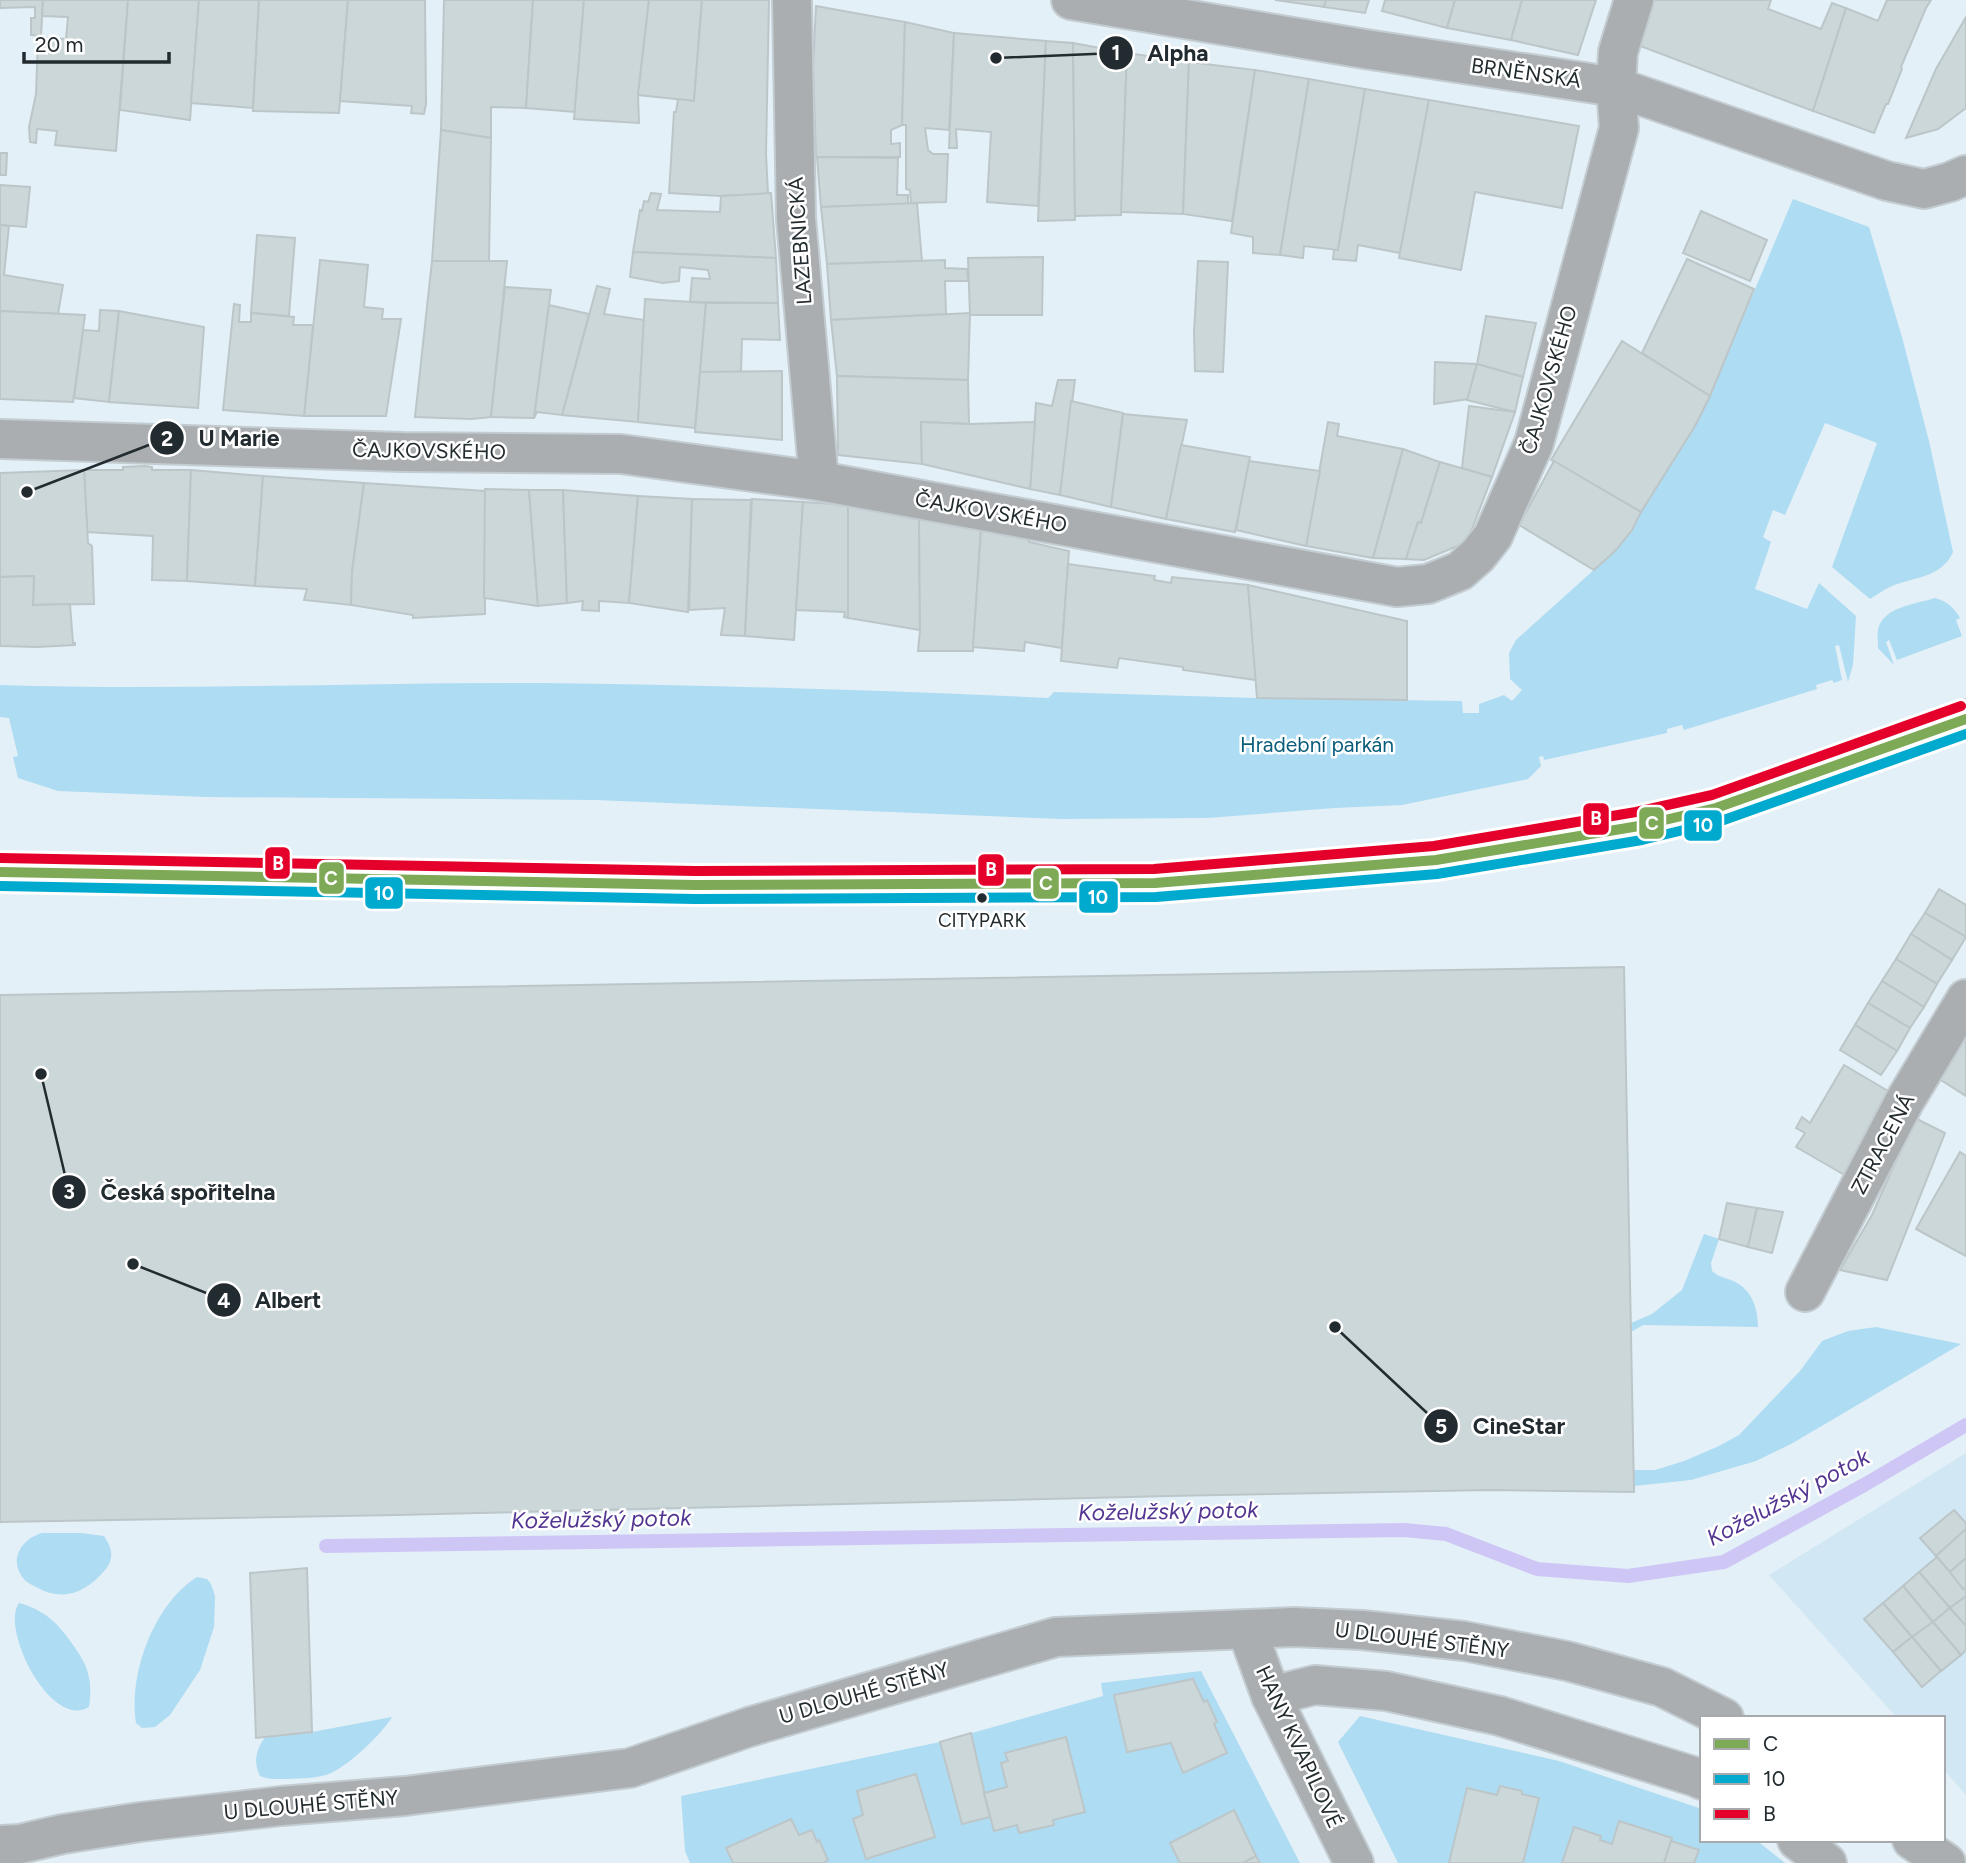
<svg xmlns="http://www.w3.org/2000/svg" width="1966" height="1863" font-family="Figtree,sans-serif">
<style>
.built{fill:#d1e8f4}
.green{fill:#aedcf2}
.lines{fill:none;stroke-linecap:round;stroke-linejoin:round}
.stream{stroke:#cec7f6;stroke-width:14}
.building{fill:#ccd7da;stroke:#bcc6c9;stroke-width:2}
.minor-casing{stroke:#c3ccd1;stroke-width:42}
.secondary-casing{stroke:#c3ccd1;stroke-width:42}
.minor{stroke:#aaaeb1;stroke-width:38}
.secondary{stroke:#a8adb1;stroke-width:38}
.bus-1-casing{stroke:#fff;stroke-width:16}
.bus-2-casing{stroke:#fff;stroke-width:16}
.bus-3-casing{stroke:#fff;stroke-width:16}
.bus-1{stroke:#7ea956;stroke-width:10}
.bus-2{stroke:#00a9ce;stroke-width:10}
.bus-3{stroke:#e4002b;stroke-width:10}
.bus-dot{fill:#222b2f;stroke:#fff;stroke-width:2.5}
.labels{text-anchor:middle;stroke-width:5;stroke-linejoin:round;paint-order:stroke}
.bus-label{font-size:19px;fill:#222b2f;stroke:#fff}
.street-label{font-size:21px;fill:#222b2f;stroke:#fff}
.park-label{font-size:21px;fill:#095d7b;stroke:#fff}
.water-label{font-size:23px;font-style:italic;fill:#533691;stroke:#fff}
.leader{fill:none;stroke:#222b2f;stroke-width:2.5}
.callout-dot{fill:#222b2f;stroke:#fff;stroke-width:2.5}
.mark-label{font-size:21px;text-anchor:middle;font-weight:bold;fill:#fff}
.callout-label{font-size:23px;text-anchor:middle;font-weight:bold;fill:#222b2f;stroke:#fff;stroke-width:5;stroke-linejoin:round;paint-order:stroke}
.line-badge{stroke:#fff;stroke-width:2.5}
.badge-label{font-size:19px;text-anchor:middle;font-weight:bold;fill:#fff}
</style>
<rect width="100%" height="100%" fill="#e4f0f7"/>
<polygon class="built" points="1966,1453 1966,1795 1943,1769 1943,1718 1897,1718 1769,1575"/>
<g class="green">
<path d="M1793 199 1869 227 1902 337 1929 441 1953 552C1941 579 1914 576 1890 587 1883 590 1877 595 1870 599L1832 567 1877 443 1825 423 1785 515 1773 510 1763 537 1771 542 1755 589 1807 609 1819 583 1856 616 1853 665 1848 682 1839 645 1835 646 1842 680 1834 683 1832 680 1816 685 1817 689 1684 730 1682 725 1667 729V733L1544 760 1543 756 1539 757 1541 766 1528 779 1402 805 1335 808 1208 818 1062 819 595 800 206 797 58 791 18 778 13 757 18 756 9 718 0 717V685C180 691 360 682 540 683 709 685 879 690 1048 698L1054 692 1257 698 1462 701 1463 713H1479V704L1504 695 1512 701 1522 690 1510 679 1509 653 1516 640 1616 550 1632 530 1641 512 1695 426 1710 396Z"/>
<path d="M1935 598C1946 601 1954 607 1960 618L1956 620 1962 636 1897 660 1889 640 1886 642 1894 665 1878 648C1878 642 1877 636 1878 630 1882 607 1916 604 1935 598Z"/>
<path d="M1704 1234 1719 1239 1711 1263 1712 1271C1719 1278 1729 1278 1737 1283 1753 1292 1758 1310 1758 1327L1643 1325 1631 1332V1323L1652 1314 1682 1290Z"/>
<polygon points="1876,1327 1961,1344 1791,1444 1756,1461 1691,1480 1634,1486 1634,1470 1655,1470 1684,1461 1719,1446 1739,1435 1800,1371 1822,1341 1848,1331"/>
<path d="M42 1533H81L104 1536C112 1548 115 1558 105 1570 87 1592 64 1602 38 1588 33 1585 27 1583 24 1579 8 1560 21 1539 42 1533Z"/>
<path d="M197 1577 207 1579 211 1584 215 1596 214 1627 200 1670 170 1715 155 1727 142 1728 136 1723C128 1674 154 1604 197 1577Z"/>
<path d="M19 1603C31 1606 43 1612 53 1621 63 1630 83 1656 87 1670 91 1682 91 1694 89 1707 51 1730 0 1629 19 1603Z"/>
<polygon points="1201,1671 1300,1863 690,1863 685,1851 681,1796 940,1742 1103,1696 1101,1683"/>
<polygon points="1360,1716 1559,1761 1702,1809 1702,1840 1756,1840 1785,1863 1398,1863 1338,1742"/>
<path d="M392 1717C382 1734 349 1765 331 1773 317 1779 302 1778 287 1779 277 1779 269 1780 260 1776 253 1762 256 1750 265 1737L312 1732Z"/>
</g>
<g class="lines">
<polyline class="stream" points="326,1546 1404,1530 1446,1534 1537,1569 1628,1576 1724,1562 1864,1485 1966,1425"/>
</g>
<g class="building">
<polygon points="0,0 43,0 41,36 31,35 31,18 35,18 35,7 0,8"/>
<polygon points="43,0 128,0 116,151 55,145 57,131 37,129 36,143 30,142 29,127 36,94 38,37 66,39 68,17 42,16"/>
<polygon points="128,0 199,0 190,120 120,110"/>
<polygon points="199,0 259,0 253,108 191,103"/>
<polygon points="259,0 348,0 339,113 253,111"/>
<polygon points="348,0 425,0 426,104 424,114 411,113 412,106 340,101"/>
<polygon points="444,0 533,0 526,108 491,107 491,138 441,130"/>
<polygon points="533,0 584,0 575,112 526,108"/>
<polygon points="584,0 649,0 638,95 639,123 574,119"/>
<polygon points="649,0 702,0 694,101 638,95"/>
<polygon points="702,0 769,0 766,154 768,194 721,196 669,193 674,112 676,112 678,99 694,101"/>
<polygon points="1275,0 1326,0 1324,7"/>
<polygon points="1326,0 1369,0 1365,13 1324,7"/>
<polygon points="1385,0 1455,0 1447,28 1382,11"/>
<polygon points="1455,0 1522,0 1511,40 1447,28"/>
<polygon points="1522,0 1596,0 1578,55 1511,40"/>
<polygon points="1654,0 1771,0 1768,9 1821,29 1832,3 1846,8 1813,111 1640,46"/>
<polygon points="1887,0 1931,0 1926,8 1901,67 1902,69 1888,104 1886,104 1874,133 1813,111 1846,8 1878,21"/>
<polygon points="816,6 905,22 902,125 891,130 891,144 900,143 900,157 817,157 816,156 813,69"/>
<polygon points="1966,17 1966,108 1938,129 1906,138 1936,69"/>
<polygon points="905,22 954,33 949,130 925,128 928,150 933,154 948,154 946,202 911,203 910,190 906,189 906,125 902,125"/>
<polygon points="954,33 1046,41 1038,206 987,202 991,132 956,129 957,148 949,148"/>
<polygon points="1046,41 1073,43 1075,220 1038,221"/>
<polygon points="1073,43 1127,53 1121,215 1075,216"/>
<polygon points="1127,53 1189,62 1183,214 1121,212"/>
<polygon points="1189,62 1255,70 1232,221 1183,214"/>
<polygon points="1255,70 1309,79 1280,255 1253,253 1253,237 1231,233"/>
<polygon points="1309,79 1365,89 1338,250 1304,246 1303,258 1280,255"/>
<polygon points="1365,89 1429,100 1400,253 1358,245 1356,261 1333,259 1334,250 1338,250"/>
<polygon points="1429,100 1579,126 1562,208 1475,192 1461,270 1399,258"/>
<polygon points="441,130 491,138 489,261 432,261"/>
<polygon points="0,153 7,153 6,175 0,175"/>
<polygon points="817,157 898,158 897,195 908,195 908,204 821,207"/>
<polygon points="0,185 30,187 26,227 0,225"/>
<polygon points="651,193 661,194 657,210 720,212 721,196 771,193 776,258 633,252 640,210 642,211 644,201 648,202"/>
<polygon points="917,203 922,261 827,264 821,207"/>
<polygon points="1701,211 1767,240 1750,281 1683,253"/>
<polygon points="0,225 9,226 4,275 63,285 58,314 0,311"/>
<polygon points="257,235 295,238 289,316 251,313"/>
<polygon points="633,252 776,258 778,303 690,302 692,278 710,279 708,270 680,267 679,281 663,283 630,277"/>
<polygon points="1043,257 1042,315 970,315 968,258"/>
<polygon points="1687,259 1754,289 1710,396 1642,353"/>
<polygon points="320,260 368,265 364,307 383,309 382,319 401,319 386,416 304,416"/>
<polygon points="945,260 945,268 967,269 968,281 945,281 946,314 831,320 827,264"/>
<polygon points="432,261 507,261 491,417 471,419 415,417"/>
<polygon points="1198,261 1228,262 1223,372 1195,371 1194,332"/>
<polygon points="597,286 610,289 604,314 644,320 638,422 562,415"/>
<polygon points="505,287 551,290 534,418 491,417"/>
<polygon points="645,299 706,303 695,428 638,422"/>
<polygon points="706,303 778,303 780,340 742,339 741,372 700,372"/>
<polygon points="234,304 240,305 239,322 251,322 251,313 294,317 293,325 313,325 304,416 223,410"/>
<polygon points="549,305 589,314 562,415 537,412 534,418"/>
<polygon points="100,310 119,311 109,402 74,398 83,330 99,331"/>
<polygon points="0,311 85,315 73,402 0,399"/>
<polygon points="119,311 204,327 198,408 109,402"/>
<polygon points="970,313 968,380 837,376 831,320"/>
<polygon points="1486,316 1536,323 1523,377 1477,364"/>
<polygon points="1622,341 1710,396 1695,426 1641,512 1551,460"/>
<polygon points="1435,362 1477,364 1468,399 1434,404"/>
<polygon points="1477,364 1523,377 1515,412 1467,400"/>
<polygon points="782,371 782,440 695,432 700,372"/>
<polygon points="837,376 968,380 969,424 921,422 922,464 838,455"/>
<polygon points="1058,380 1075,380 1060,495 1030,489 1036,403 1052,406"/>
<polygon points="1071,401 1123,413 1111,507 1060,495"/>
<polygon points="1469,406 1515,412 1492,477 1462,468"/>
<polygon points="1123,414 1187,420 1166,519 1111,507"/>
<polygon points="921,422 969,424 1035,422 1030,489 922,464"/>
<polygon points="1328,422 1339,424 1337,436 1403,449 1373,558 1306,546"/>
<polygon points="1181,445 1250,457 1235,532 1166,519"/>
<polygon points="1403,449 1440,462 1421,523 1418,522 1406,559 1373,558"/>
<polygon points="1249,461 1320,471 1306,546 1236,530"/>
<polygon points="1554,461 1641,512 1632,530 1616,550 1594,570 1519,525"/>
<polygon points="1440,462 1492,477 1467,542 1424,560 1406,559 1418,522 1421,523"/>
<polygon points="145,466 152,467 152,470 191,470 187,581 152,580 153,536 87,532 84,470 123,470 123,467"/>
<polygon points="84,470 88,543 92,546 94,604 33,605 34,576 0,577 0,473"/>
<polygon points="191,470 263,476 255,586 187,581"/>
<polygon points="263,476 364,483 352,572 351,605 304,600 307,589 255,586"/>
<polygon points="364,483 485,491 485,614 413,618 413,615 351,605 352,572"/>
<polygon points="485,489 529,490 538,606 484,598"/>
<polygon points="529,490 563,490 567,603 538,606"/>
<polygon points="563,490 638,496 629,603 599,601 599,611 582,610 583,601 567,603"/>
<polygon points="638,496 692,499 688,612 629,603"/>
<polygon points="692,499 751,500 745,636 721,635 725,608 689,610"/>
<polygon points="752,499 803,502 794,640 745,636"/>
<polygon points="803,502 848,505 848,618 844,617 845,612 796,610"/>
<polygon points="848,505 919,519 920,630 848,618"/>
<polygon points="919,519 981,530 973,651 918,651 920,630"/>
<polygon points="981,530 1029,538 1029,542 1069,551 1062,648 1025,642 1024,651 973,647"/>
<polygon points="1068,564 1155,576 1154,580 1171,583 1172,577 1248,585 1256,680 1183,670 1183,667 1119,658 1117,668 1061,661"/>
<polygon points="34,576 33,605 70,604 73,643 75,643 75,645 37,647 0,646 0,577"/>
<polygon points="1248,585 1407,621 1407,700 1257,698"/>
<polygon points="1939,889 1966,905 1966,937 1925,913"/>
<polygon points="1925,913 1966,937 1952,960 1911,934"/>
<polygon points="1911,934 1952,960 1937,984 1896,959"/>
<polygon points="1896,959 1937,984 1924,1007 1882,981"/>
<polygon points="1624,967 1634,1492 1491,1490 1169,1496 397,1515 0,1522 0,995"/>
<polygon points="1882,981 1924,1007 1910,1028 1868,1003"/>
<polygon points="1868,1003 1910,1028 1897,1051 1855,1025"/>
<polygon points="1966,1019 1966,1096 1933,1075"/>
<polygon points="1855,1025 1897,1051 1881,1075 1840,1050"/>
<polygon points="1844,1065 1895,1095 1848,1177 1796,1147 1805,1133 1796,1128 1802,1117 1810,1123"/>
<polygon points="1915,1118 1945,1133 1887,1280 1840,1270 1872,1215"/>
<polygon points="1960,1152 1966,1156 1966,1256 1916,1229"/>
<polygon points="1727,1203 1757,1208 1748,1247 1719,1239"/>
<polygon points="1757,1208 1783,1212 1772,1253 1748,1247"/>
<polygon points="1954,1510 1966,1523 1966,1529 1936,1556 1920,1538"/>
<polygon points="1966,1529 1966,1558 1950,1572 1936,1556"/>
<polygon points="1937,1557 1966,1591 1966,1596 1950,1608 1919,1572"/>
<polygon points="1966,1558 1966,1587 1963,1589 1950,1572"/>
<polygon points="307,1568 312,1732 256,1738 250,1573"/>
<polygon points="1919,1572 1950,1608 1933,1622 1903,1586"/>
<polygon points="1903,1586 1933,1622 1912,1637 1883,1603"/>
<polygon points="1966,1596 1966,1626 1950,1608"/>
<polygon points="1883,1603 1912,1637 1893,1652 1864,1619"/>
<polygon points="1950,1608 1966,1626 1966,1650 1961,1655 1933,1622"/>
<polygon points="1933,1622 1961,1655 1941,1671 1912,1637"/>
<polygon points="1912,1637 1941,1671 1922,1687 1893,1652"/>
<polygon points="1193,1679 1204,1702 1207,1700 1217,1722 1214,1724 1227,1753 1183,1773 1171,1743 1127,1752 1114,1695"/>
<polygon points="971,1733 990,1817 962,1824 940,1742"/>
<polygon points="1066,1737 1085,1812 1053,1820 1054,1825 1019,1833 1017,1825 994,1831 984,1793 1007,1787 1001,1763 1008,1761 1005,1753"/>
<polygon points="916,1774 935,1837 866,1859 853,1819 863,1815 857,1791"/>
<polygon points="1500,1786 1522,1791 1522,1794 1539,1798 1523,1863 1449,1863 1467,1788 1497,1795"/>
<polygon points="1234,1810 1256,1856 1243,1863 1180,1863 1170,1843"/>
<polygon points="791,1819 799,1835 812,1830 817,1842 819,1840 828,1860 823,1863 733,1863 726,1848"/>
<polygon points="1619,1821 1672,1838 1664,1863 1562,1863 1574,1827 1601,1836 1600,1840 1612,1844"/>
<polygon points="1671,1841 1699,1850 1694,1863 1664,1863"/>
<polygon points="1256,1856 1260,1863 1243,1863"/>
</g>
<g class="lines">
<defs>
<g id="minor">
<polyline points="792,0 796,219 819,481"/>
<polyline points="1071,0 1365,49 1616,87 1887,181 1924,189 1950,182 1966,175"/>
<polyline points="0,439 402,452 621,454 819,481 1397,587 1428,584 1460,571 1478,555 1493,536 1534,443 1619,128 1616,87 1618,52 1634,0"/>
<polyline points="1805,1292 1904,1102 1966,999"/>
<polyline points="1247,1630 1271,1696 1354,1863"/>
<polyline points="1271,1696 1315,1685 1386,1691 1500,1716 1696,1777 1702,1780"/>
<polyline points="1797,1840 1827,1863"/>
<polyline points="1912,1840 1946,1863"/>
<polyline points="0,1845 20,1844 63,1834 140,1822 281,1806 405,1796 630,1768 749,1727 1056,1637 1294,1627 1362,1630 1464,1641 1567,1661 1662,1687 1724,1718"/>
</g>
<polyline id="secondary" points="0,872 695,885 1155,883 1436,860 1639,826 1716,808 1966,719"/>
</defs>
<use href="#minor" class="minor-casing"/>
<use href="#secondary" class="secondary-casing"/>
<use href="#minor" class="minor"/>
<use href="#secondary" class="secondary"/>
<defs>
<polyline id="bus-1" points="0,872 695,885 1155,883 1436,860 1639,826 1716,808 1966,719"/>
<polyline id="bus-2" points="0,886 695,899 1156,897 1437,874 1642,840 1721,821 1966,734"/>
<polyline id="bus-3" points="0,858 695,871 1154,869 1434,846 1636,812 1712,795 1961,706"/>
</defs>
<use href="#bus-1" class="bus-1-casing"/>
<use href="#bus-2" class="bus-2-casing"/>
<use href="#bus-3" class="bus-3-casing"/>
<use href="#bus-1" class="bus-1"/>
<use href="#bus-2" class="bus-2"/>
<use href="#bus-3" class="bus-3"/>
</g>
<circle class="bus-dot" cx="982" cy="898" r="6"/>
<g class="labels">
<g class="bus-label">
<text x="982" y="927">CITYPARK</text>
</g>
<g class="street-label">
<text transform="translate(1526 73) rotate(8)" y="7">BRNĚNSKÁ</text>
<text transform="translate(800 241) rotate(-94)" y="7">LAZEBNICKÁ</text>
<text transform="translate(1549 380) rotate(-74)" y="7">ČAJKOVSKÉHO</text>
<text transform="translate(429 451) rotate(1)" y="7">ČAJKOVSKÉHO</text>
<text transform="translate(991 512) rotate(10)" y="7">ČAJKOVSKÉHO</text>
<text transform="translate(1883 1144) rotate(-62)" y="7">ZTRACENÁ</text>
<text transform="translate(1422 1640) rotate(7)" y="7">U DLOUHÉ STĚNY</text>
<text transform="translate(864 1693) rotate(-16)" y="7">U DLOUHÉ STĚNY</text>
<text transform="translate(1299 1747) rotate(65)" y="7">HANY KVAPILOVÉ</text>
<text transform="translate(311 1805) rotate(-5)" y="7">U DLOUHÉ STĚNY</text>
</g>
<g class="park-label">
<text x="1317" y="752">Hradební parkán</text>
</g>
<g class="water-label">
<text transform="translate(1788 1497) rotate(-28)" y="8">Koželužský potok</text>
<text transform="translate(1168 1511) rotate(-1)" y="8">Koželužský potok</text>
<text transform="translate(601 1519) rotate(-1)" y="8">Koželužský potok</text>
</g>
</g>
<path class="leader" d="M996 58L1116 53M27 492L167 438M41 1074L69 1192M133 1264L224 1300M1335 1327L1441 1426"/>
<g class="callout-dot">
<circle cx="996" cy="58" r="7"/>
<circle cx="27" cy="492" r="7"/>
<circle cx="41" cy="1074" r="7"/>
<circle cx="133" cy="1264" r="7"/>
<circle cx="1335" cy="1327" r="7"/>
<circle cx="1116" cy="53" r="18"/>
<circle cx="167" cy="438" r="18"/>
<circle cx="69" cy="1192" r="18"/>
<circle cx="224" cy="1300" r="18"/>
<circle cx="1441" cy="1426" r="18"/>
</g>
<g class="mark-label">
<text x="1116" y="60">1</text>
<text x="167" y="446">2</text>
<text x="69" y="1199">3</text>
<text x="224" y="1308">4</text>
<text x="1441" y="1434">5</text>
</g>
<g class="callout-label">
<text x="1178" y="61">Alpha</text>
<text x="239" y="446">U Marie</text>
<text x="188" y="1200">Česká spořitelna</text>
<text x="288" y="1308">Albert</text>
<text x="1519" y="1434">CineStar</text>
</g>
<g class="line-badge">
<rect x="1582" y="802" width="28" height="34" rx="7" fill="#e4002b"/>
<rect x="1638" y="806" width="27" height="34" rx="7" fill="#7ea956"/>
<rect x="1683" y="809" width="40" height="33" rx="7" fill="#00a9ce"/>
<rect x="264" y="846" width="27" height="34" rx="7" fill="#e4002b"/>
<rect x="977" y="853" width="28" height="34" rx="7" fill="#e4002b"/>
<rect x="318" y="861" width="27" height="34" rx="7" fill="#7ea956"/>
<rect x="1032" y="867" width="28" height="33" rx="7" fill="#7ea956"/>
<rect x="364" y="876" width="40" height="34" rx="7" fill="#00a9ce"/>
<rect x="1078" y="880" width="41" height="34" rx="7" fill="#00a9ce"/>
</g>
<g class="badge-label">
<text x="1596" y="825">B</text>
<text x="1652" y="830">C</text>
<text x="1703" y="832">10</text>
<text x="278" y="870">B</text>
<text x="991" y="876">B</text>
<text x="331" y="885">C</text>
<text x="1046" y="890">C</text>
<text x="384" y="900">10</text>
<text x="1098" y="904">10</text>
</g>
<rect x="1700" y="1716" width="245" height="126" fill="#ffffff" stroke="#a7aaac" stroke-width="2"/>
<rect x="1714" y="1739" width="35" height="10" fill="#7ea956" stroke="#a7aaac" stroke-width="2"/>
<text x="1763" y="1751" font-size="21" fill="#222b2f">C</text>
<rect x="1714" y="1774" width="35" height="10" fill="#00a9ce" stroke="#a7aaac" stroke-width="2"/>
<text x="1763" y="1786" font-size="21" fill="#222b2f">10</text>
<rect x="1714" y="1809" width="35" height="10" fill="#e4002b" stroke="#a7aaac" stroke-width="2"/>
<text x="1763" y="1821" font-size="21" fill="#222b2f">B</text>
<path d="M24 52v10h145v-10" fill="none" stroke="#222b2f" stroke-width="3.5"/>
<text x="35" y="52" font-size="21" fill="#222b2f" stroke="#ffffff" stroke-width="5" paint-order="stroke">20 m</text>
</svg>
